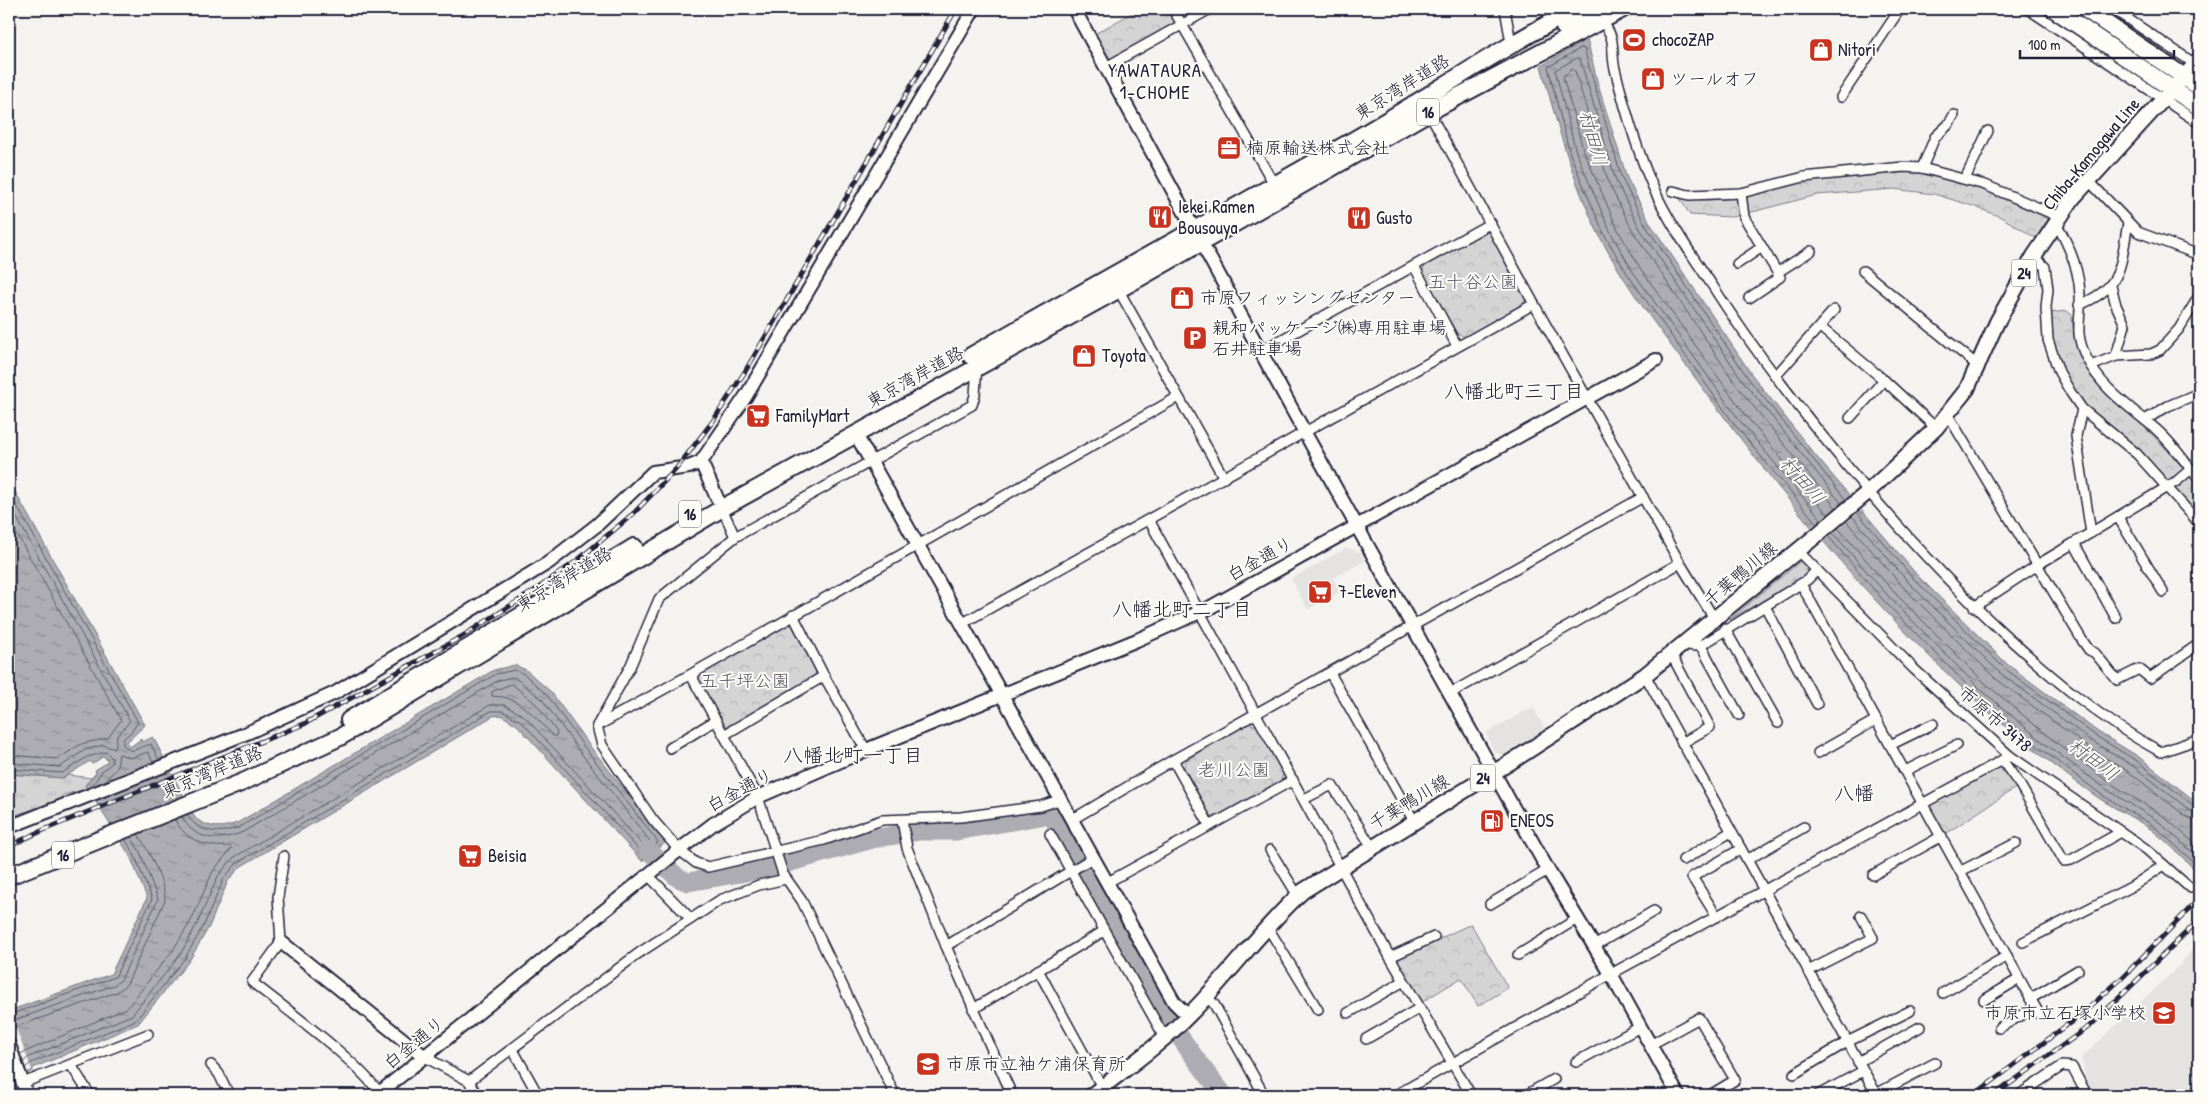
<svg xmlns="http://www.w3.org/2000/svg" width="2208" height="1104" font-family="'Patrick Hand','Klee One',sans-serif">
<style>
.built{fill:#e4e3e2}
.grass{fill:url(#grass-tufts);stroke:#7c7b88}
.forest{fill:url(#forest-firs);stroke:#7c7b88}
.park{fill:url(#park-crowns);stroke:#7c7b88}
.water{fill:url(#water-ripples);stroke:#757582}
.pier{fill:#f4f3ef}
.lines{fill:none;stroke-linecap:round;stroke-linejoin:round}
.shore{stroke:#59596b;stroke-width:1}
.river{stroke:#acacb2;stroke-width:19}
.street-casing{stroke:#22223b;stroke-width:12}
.secondary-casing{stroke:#22223b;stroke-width:16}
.primary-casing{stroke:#22223b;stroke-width:18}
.highway-casing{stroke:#22223b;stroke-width:20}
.street{stroke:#fdfcf7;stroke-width:9}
.secondary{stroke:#fdfcf7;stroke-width:12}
.primary{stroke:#fdfcf7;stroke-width:14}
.highway{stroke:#fdfcf7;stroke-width:16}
.rail-casing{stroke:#22223b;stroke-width:5}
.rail{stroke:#fdfcf7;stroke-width:3;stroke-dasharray:9;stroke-linecap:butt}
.labels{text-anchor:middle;stroke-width:4;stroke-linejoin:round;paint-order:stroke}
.shield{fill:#fdfcf7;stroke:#646373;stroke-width:1}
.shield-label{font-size:16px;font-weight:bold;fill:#22223b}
.poi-label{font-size:18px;fill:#22223b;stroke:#fdfcf7;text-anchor:start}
.street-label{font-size:18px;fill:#22223b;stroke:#fdfcf7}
.park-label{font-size:18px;fill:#585769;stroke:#fdfcf7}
.neighbourhood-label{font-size:19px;letter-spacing:1px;fill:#22223b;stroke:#fdfcf7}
.water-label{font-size:19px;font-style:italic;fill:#59596b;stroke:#fdfcf7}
.quarter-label{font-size:20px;fill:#22223b;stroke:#fdfcf7}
</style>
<defs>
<pattern id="grass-tufts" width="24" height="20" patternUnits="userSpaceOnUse" patternTransform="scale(1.25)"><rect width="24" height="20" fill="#d5d4d5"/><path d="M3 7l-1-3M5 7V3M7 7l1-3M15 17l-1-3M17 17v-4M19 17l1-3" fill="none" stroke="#b7b6b8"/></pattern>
<pattern id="forest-firs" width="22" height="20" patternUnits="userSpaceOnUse" patternTransform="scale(1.25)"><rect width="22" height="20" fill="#d5d4d5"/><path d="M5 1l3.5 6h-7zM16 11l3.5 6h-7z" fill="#b7b6b8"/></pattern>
<pattern id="park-crowns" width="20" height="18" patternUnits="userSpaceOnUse" patternTransform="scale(1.25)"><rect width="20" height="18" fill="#d5d4d5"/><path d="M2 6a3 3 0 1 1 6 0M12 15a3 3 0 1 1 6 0" fill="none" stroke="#b7b6b8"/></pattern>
<pattern id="water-ripples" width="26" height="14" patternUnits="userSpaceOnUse" patternTransform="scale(1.25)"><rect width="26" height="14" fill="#acacb2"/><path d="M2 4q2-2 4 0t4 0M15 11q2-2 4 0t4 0" fill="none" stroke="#8c8c92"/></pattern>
</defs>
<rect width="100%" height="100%" fill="#f4f3ef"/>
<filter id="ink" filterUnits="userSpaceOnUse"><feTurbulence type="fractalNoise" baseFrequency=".02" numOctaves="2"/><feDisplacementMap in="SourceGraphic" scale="10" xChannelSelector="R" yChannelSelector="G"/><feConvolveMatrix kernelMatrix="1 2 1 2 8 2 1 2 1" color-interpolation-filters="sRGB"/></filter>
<g filter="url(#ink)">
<g class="built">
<polygon points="1346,548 1360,552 1365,561 1333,578 1341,591 1308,609 1291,579"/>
<polygon points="1533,707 1546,730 1503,755 1494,752 1486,733"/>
<polygon points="2199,941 2199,1095 2095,1095 2087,1081 2081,1058 2177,968"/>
</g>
<polygon class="grass" points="9,774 63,778 68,775 92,778 85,785 87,789 63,795 56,802 9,817"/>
<polygon class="forest" points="1802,560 1810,568 1803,577 1729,620"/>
<g class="park">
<polygon points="1139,9 1172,9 1180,24 1107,65 1091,36"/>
<path d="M1913 172C1962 176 2005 197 2048 219L2036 238 2001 217 1973 206 1934 194 1894 189 1817 195 1733 217 1690 215 1679 197 1707 200 1738 198 1810 180Z"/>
<polygon points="1483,232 1491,233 1526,297 1524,303 1465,337 1457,333 1422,272 1426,264"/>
<path d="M2067 311 2072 315C2075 374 2104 392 2145 428 2165 446 2182 467 2199 487V518L2128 440 2108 428 2081 404 2065 379 2052 343 2049 313Z"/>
<polygon points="784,623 793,625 816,669 815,677 730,727 723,724 698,680 699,671"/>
<polygon points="1249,724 1259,726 1284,773 1280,782 1219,817 1210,815 1184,767 1186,760"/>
<polygon points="2002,760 2020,785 1942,836 1923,803"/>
<polygon points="1471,924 1508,988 1478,1006 1461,978 1422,1002 1396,959"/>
</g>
<g class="water">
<path d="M1587 39 1598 85 1627 178 1650 223 1752 375 1815 455 1917 575 2007 664 2098 732 2139 757 2199 804V874C2184 859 2169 843 2152 830 2135 818 2115 809 2097 797 2054 766 2011 733 1972 697 1870 603 1780 494 1699 383 1664 336 1627 289 1600 237 1573 183 1557 124 1541 66Z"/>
<path d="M9 481 145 725 127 742 130 747 141 739 142 742 153 737 195 818C210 829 222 829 239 822L494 670 515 665 526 670 551 692 589 745 666 842 642 861 517 725 501 715 493 716 240 867 228 881 209 927 189 961 138 1024 33 1068V1071L9 1081V1011L111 974 147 898 130 856 85 785 96 773 95 770 108 762 104 756 92 764 90 761 63 778 9 774Z"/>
</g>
<g class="pier">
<polygon points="1852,494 1864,508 1823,542 1810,528"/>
<polygon points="9,1010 32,1070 9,1078"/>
</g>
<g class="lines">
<g class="shore">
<polyline points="9,492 138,722 131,732 123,739 123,745 131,751 151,744 159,760"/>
<polyline points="9,504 130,721 117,736 115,749 103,745 85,750 60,767 9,763"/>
<polyline points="1857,512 1914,579 2004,668 2096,736 2137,761 2194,806 2199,807"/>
<polyline points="1828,515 1746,416 1640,268 1617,228 1583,149 1563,77 1572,69 1575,71 1609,184 1634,233 1737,386 1836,508"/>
<polyline points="1852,516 1909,583 2000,673 2092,741 2133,766 2191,811 2199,813"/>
<polyline points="9,520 121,720 108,738 81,744 58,759 9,755"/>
<polyline points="1822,520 1740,421 1633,272 1610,231 1576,152 1555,70 1577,58 1580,59 1616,181 1640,229 1743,381 1842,504"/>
<polyline points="1846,521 1904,588 1996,679 2088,747 2129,772 2187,817 2199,821"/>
<polyline points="1817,524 1735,425 1628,275 1604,234 1570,154 1548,67 1581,48 1584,49 1622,179 1646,226 1748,378 1846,500"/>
<polyline points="1838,528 1894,592 1985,683 2049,737 2110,783 2162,815 2199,847"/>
<polyline points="1832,532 1889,597 1979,688 2044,743 2106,789 2158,821 2199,858"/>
<polyline points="1828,536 1884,601 1975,693 2040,748 2102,795 2154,826 2199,867"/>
<path d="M512 684 536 704 557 732 556 736H553C539 721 527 705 507 698 502 696 497 697 492 696V692Z"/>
<polyline points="9,769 62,773 87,757 106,752 112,758 112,763 102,771 92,786"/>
<polyline points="104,782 117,768 119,754 131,758 148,752 153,762"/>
<polyline points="9,1015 115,977 152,899 134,854 125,839"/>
<polyline points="9,1022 114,985 121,980 158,899 140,852 131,837"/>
<path d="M9 1029 117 992 127 984 165 900C165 882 148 850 138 834"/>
<path d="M20 1054 127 1008 173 950 192 919 213 871 232 848 230 846C207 848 186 841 175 820"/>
<path d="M23 1062 29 1057 132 1015 180 955 198 922 218 876 233 858 490 705H504L524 716 643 845H646L650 841 580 752 542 699 514 677 499 680 243 832C220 842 194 841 182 817"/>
<path d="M25 1068 31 1063 136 1020 185 958 204 925 224 878 237 863 491 711H502L521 721 642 853 653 848 658 842 585 748 547 695 524 674 515 670 496 674 240 827C221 834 198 835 187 814"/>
</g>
<path class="river" d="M648 850 678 878 688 882 769 868 872 839 920 831H956L1046 815 1053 818C1106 912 1154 1012 1224 1095"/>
<defs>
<g id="street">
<polyline points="1173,9 1274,184"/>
<polyline points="1505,9 1511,43"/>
<polyline points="2028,9 2199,123"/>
<polyline points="2113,9 2198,66"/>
<path d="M1602 20C1605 25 1609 31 1611 37 1614 47 1612 59 1615 69 1625 109 1636 149 1653 187 1669 223 1692 255 1714 288 1749 343 1788 394 1829 444 1883 511 1939 574 2002 632 2051 677 2101 720 2161 752L2199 739"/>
<polyline points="1106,67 1210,9"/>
<polyline points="1841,97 1900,9"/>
<polyline points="1429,112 1534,304 1680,563 1715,620"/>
<polyline points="1922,168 1935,137 1948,125 1954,115"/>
<polyline points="1965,179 1988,131"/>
<polyline points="2088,180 2138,232 2199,255"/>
<polyline points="1673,191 1689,195 1741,193 1804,177 1903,167 1922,168 1985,185 2060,217"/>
<polyline points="1741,193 1744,217 1780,277 1749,298"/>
<path d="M2056 223C2069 245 2079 268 2080 294 2082 320 2073 330 2086 357 2101 388 2126 404 2151 425 2170 440 2184 461 2199 479"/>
<polyline points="2034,256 2045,267 2048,289 2046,307 2048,340 2059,372 2071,393 2082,409 2137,454 2199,523"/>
<polyline points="1737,264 1762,247"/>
<polyline points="1414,266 1457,346"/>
<polyline points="1863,271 1977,365"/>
<polyline points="1778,272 1811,251"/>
<polyline points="2111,286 2116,305 2125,325 2116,356"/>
<polyline points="1118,289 1224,478"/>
<path d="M2079 305C2124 287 2120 265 2128 223"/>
<polyline points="1820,327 1884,380 1936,428"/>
<polyline points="1261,351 1491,223"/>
<polyline points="977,365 975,395 972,405 735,537 659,599 630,667 597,726 602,745 653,820 679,850 696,863 708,867 824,840 882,820 961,817 1041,806 1062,799"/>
<polyline points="2091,366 2116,356 2151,354 2160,350 2179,329 2199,296"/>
<polyline points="1780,371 1834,310"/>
<polyline points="2082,409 2076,436 2091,533"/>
<polyline points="1948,415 2082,640 2089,650 2095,653 2117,680 2139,669 2150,678 2199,644"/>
<polyline points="1850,418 1884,380"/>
<polyline points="2145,420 2168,406 2199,393"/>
<polyline points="722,508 735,537"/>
<polyline points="2118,517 2163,592"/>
<polyline points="1149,520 1390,957 1471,1095"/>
<polyline points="2074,543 2116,618"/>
<polyline points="1798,551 1914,669 2010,756 2146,849 2190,888"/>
<polyline points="1801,584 2039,1014"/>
<polyline points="1765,606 1817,704"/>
<polyline points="1974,607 2039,564 2177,481 2191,469"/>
<polyline points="793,615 824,676 866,750"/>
<polyline points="963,623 1534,304"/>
<polyline points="1725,629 1778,723"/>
<polyline points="1684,644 1694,646 1705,643 1807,580 1817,570"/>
<polyline points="1698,645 1702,648 1739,715"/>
<polyline points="1671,654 1710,727 1682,743"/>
<polyline points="1330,673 1414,821"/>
<polyline points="1645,675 1877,1095"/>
<polyline points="1451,693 1680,563"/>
<polyline points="597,726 695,672"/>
<polyline points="724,735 824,676"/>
<polyline points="1890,745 1933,724"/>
<polyline points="670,748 716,720"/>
<polyline points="1818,753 1876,720"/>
<polyline points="1173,760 1210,826"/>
<polyline points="2002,760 2020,785 2064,861 2071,860 2121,832"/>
<polyline points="1905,771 1957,745"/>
<polyline points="1304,799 1332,785 1372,847"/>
<polyline points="1073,819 1173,760 1643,497"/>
<polyline points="902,820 907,848 946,946 1012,1095"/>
<polyline points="1050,834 1165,1038"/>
<polyline points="1270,850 1298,896"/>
<path d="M284 856 278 897 281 942 252 982C292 1014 349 1054 380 1093"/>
<polyline points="1683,860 1731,832"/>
<polyline points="1747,860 1804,827"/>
<polyline points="1961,871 2016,843"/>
<polyline points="648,875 691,919"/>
<polyline points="1873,875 1942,836"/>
<polyline points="1108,882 1293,780"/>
<polyline points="1490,904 1548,870"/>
<polyline points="1717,917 1692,877 1741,849"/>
<polyline points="1267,926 1318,1010"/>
<polyline points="2023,942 2133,886 2164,865"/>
<polyline points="946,946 1094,857"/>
<polyline points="1594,946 1654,911"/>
<polyline points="1518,955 1577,919"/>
<polyline points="1390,957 1434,937"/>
<polyline points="1038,970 1102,1087"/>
<polyline points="1808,971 1873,938 1861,916"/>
<polyline points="1943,993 2007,956"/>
<polyline points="1207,997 1214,1004 1264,1095"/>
<polyline points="2030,999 2078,970"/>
<polyline points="1984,1000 2019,979"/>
<polyline points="973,1009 1104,931"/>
<polyline points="1348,1013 1404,981"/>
<polyline points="1999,1028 2035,1007"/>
<polyline points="1366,1039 1420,1008"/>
<polyline points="1650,1045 1699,1018 1735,1080 1710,1095"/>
<polyline points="512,1048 538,1095"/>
<polyline points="425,1057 469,1081 477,1095"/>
<polyline points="1576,1062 1640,1027"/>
<polyline points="1858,1062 1920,1027"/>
<polyline points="71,1065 90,1095"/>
<polyline points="211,1065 219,1074 229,1095"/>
<polyline points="1794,1074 1847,1042 1910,1011"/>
<polyline points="469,1081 639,953 720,900 759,885 786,879"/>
<polyline points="23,1083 148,1034"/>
<polyline points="895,1095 802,901 783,874 758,797 693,679 695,672 1178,397"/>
<polyline points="1396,1095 1611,974 2010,756"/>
<polyline points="1526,1095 1554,1079"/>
<polyline points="1818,1095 1863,1071"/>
<polyline points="1874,1095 1935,1063"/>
<polyline points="2019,1095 2062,1066 2072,1067 2087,1095"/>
</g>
<g id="secondary">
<polyline points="1074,9 1305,433 1548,870 1611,974 1678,1095"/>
<polyline points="855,433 1174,1002 1188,1016"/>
<polyline points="701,462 717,498"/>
<polyline points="9,827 247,733 335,693 548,563 597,525 653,472 689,467 701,462 746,396 974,9"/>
<polyline points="281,942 425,1057"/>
<polyline points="9,1045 27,1095"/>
<polyline points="377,1095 679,850 713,824 758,797 866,750 1137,640 1209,608 1656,360"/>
</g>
<path id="primary" d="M1092 1095C1125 1069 1160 1045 1189 1015 1229 975 1261 929 1303 891L1517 758 1645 675 1806 544 1868 492 1936 428 1967 389 1997 322 2034 256 2073 198 2199 60"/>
<g id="highway">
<polyline points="2054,9 2199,107"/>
<polyline points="2085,9 2199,87"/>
<polyline points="1564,27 1598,9"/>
<path d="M971 356C1095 284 1221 216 1345 145 1423 101 1496 50 1576 9"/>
<polyline points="349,720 634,547"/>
<polyline points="9,876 243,782 340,737 726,506 1141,277 1429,112 1623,9"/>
</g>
</defs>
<use href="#street" class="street-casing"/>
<use href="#secondary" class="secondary-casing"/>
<use href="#primary" class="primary-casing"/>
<use href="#highway" class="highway-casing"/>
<use href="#street" class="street"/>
<use href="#secondary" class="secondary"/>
<use href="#primary" class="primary"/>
<use href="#highway" class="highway"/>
<defs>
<g id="rail">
<polyline points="9,846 46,829 304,724 461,637 537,589 578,560 634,513 676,469 713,421 746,370 956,9"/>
<polyline points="1974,1095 2083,1013 2123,977 2199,899"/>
<polyline points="1994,1095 2091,1025 2199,920"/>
</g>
</defs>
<use href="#rail" class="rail-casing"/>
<use href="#rail" class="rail"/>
</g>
</g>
<defs>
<symbol id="stadium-square" viewBox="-11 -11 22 22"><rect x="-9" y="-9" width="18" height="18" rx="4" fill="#c8321e" stroke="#fdfcf7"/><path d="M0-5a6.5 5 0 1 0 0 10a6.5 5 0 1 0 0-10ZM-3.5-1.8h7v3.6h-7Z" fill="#fff"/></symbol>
<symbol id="shop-square" viewBox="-11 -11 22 22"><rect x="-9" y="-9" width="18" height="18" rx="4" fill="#c8321e" stroke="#fdfcf7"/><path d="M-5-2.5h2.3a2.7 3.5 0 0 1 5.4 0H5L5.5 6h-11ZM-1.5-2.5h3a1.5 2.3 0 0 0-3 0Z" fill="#fff"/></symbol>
<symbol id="office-square" viewBox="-11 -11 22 22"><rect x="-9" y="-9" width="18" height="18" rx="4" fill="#c8321e" stroke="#fdfcf7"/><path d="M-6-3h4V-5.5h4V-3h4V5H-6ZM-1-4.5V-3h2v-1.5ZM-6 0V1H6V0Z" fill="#fff"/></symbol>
<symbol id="restaurant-square" viewBox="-11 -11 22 22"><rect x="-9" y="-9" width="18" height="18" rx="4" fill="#c8321e" stroke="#fdfcf7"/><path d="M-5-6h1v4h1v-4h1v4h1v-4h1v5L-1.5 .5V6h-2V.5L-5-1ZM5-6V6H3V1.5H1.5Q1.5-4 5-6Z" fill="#fff"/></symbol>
<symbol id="parking-square" viewBox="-11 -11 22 22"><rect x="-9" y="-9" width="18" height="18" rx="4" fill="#c8321e" stroke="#fdfcf7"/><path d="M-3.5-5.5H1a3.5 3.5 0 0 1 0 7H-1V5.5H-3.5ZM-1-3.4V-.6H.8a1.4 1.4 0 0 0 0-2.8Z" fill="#fff"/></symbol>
<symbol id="supermarket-square" viewBox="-11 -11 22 22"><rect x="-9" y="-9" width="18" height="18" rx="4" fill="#c8321e" stroke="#fdfcf7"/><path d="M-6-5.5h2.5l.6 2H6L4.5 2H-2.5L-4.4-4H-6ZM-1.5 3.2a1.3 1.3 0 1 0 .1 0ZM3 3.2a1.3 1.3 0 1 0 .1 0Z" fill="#fff"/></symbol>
<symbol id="fuel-square" viewBox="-11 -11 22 22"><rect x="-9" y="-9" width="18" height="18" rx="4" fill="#c8321e" stroke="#fdfcf7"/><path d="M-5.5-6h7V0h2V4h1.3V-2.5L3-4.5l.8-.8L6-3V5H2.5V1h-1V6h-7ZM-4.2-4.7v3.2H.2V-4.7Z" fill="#fff"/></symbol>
<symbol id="school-square" viewBox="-11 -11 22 22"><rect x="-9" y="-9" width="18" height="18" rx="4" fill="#c8321e" stroke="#fdfcf7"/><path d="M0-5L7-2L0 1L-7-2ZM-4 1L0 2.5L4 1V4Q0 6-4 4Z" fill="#fff"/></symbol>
</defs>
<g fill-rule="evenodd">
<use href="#stadium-square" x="1620" y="26" width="28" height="28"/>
<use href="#shop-square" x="1807" y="36" width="28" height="28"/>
<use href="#shop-square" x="1639" y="65" width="28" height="28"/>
<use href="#office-square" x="1215" y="134" width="28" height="28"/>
<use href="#restaurant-square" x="1146" y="203" width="28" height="28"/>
<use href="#restaurant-square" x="1345" y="204" width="28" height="28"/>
<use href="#shop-square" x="1168" y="284" width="28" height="28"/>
<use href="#parking-square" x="1181" y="324" width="28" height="28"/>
<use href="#shop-square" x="1070" y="342" width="28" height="28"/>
<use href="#supermarket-square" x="744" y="402" width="28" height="28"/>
<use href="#supermarket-square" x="1306" y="578" width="28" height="28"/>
<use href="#fuel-square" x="1478" y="807" width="28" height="28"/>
<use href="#supermarket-square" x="456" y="842" width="28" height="28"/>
<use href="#school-square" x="2150" y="999" width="28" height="28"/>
<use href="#school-square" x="914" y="1050" width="28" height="28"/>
</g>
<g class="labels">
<g class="shield">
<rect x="1417" y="98.5" width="22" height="27" rx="4"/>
<rect x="2011.5" y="259.5" width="25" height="27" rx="4"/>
<rect x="679" y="500.5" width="22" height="27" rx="4"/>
<rect x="1470.5" y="764.5" width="25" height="27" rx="4"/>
<rect x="52" y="841.5" width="22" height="27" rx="4"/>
</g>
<g class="shield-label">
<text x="1428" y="118">16</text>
<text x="2024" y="279">24</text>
<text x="690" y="520">16</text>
<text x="1483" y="784">24</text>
<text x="63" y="861">16</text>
</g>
<g class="poi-label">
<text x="1652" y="46">chocoZAP</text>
<text x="1838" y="56">Nitori</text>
<text x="1670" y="85">ツールオフ</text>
<text x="1246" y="154">楠原輸送株式会社</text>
<text x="1178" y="213">Iekei Ramen<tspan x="1178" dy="21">Bousouya</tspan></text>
<text x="1376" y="224">Gusto</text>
<text x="1200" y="304">市原フィッシングセンター</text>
<text x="1212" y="334">親和パッケージ㈱専用駐車場<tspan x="1212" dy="21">石井駐車場</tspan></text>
<text x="1102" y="362">Toyota</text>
<text x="776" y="422">FamilyMart</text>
<text x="1338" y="598">7-Eleven</text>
<text x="1510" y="827">ENEOS</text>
<text x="488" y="862">Beisia</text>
<text x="2146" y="1019" text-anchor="end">市原市立石塚小学校</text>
<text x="946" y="1070">市原市立袖ケ浦保育所</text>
</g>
<g class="street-label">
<text transform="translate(1402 87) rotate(-32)" y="6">東京湾岸道路</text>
<text transform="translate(2091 154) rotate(-50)" y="6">Chiba-Kamogawa Line</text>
<text transform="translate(915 377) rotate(-29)" y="6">東京湾岸道路</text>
<text transform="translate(1260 559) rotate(-29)" y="6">白金通り</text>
<text transform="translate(1740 574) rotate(-40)" y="6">千葉鴨川線</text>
<text transform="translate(564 579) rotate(-31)" y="6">東京湾岸道路</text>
<text transform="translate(1995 719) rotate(41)" y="6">市原市 3478</text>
<text transform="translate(212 772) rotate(-23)" y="6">東京湾岸道路</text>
<text transform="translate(740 790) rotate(-28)" y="6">白金通り</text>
<text transform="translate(1409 802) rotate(-31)" y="6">千葉鴨川線</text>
<text transform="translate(414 1043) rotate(-39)" y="6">白金通り</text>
</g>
<g class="park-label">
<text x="1473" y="288">五十谷公園</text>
<text x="745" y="687">五千坪公園</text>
<text x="1234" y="776">老川公園</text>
</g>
<g class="neighbourhood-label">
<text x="1155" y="77">YAWATAURA<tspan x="1155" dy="22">1-CHOME</tspan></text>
</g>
<g class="water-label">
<text transform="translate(1594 138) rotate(75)" y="7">村田川</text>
<text transform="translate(1803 480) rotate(49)" y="7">村田川</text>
<text transform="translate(2094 759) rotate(37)" y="7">村田川</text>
</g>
<g class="quarter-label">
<text x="1514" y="398">八幡北町三丁目</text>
<text x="1182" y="616">八幡北町二丁目</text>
<text x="853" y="762">八幡北町一丁目</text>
<text x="1854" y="800">八幡</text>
</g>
</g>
<rect width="2208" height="1104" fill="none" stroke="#fdfcf7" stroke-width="30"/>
<rect x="15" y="15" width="2178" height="1074" fill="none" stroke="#22223b" stroke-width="2" filter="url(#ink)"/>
<path d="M2020 50v8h154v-8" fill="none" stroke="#22223b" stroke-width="2.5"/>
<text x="2028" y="50" font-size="15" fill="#22223b" stroke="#fdfcf7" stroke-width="4" paint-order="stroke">100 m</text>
</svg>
